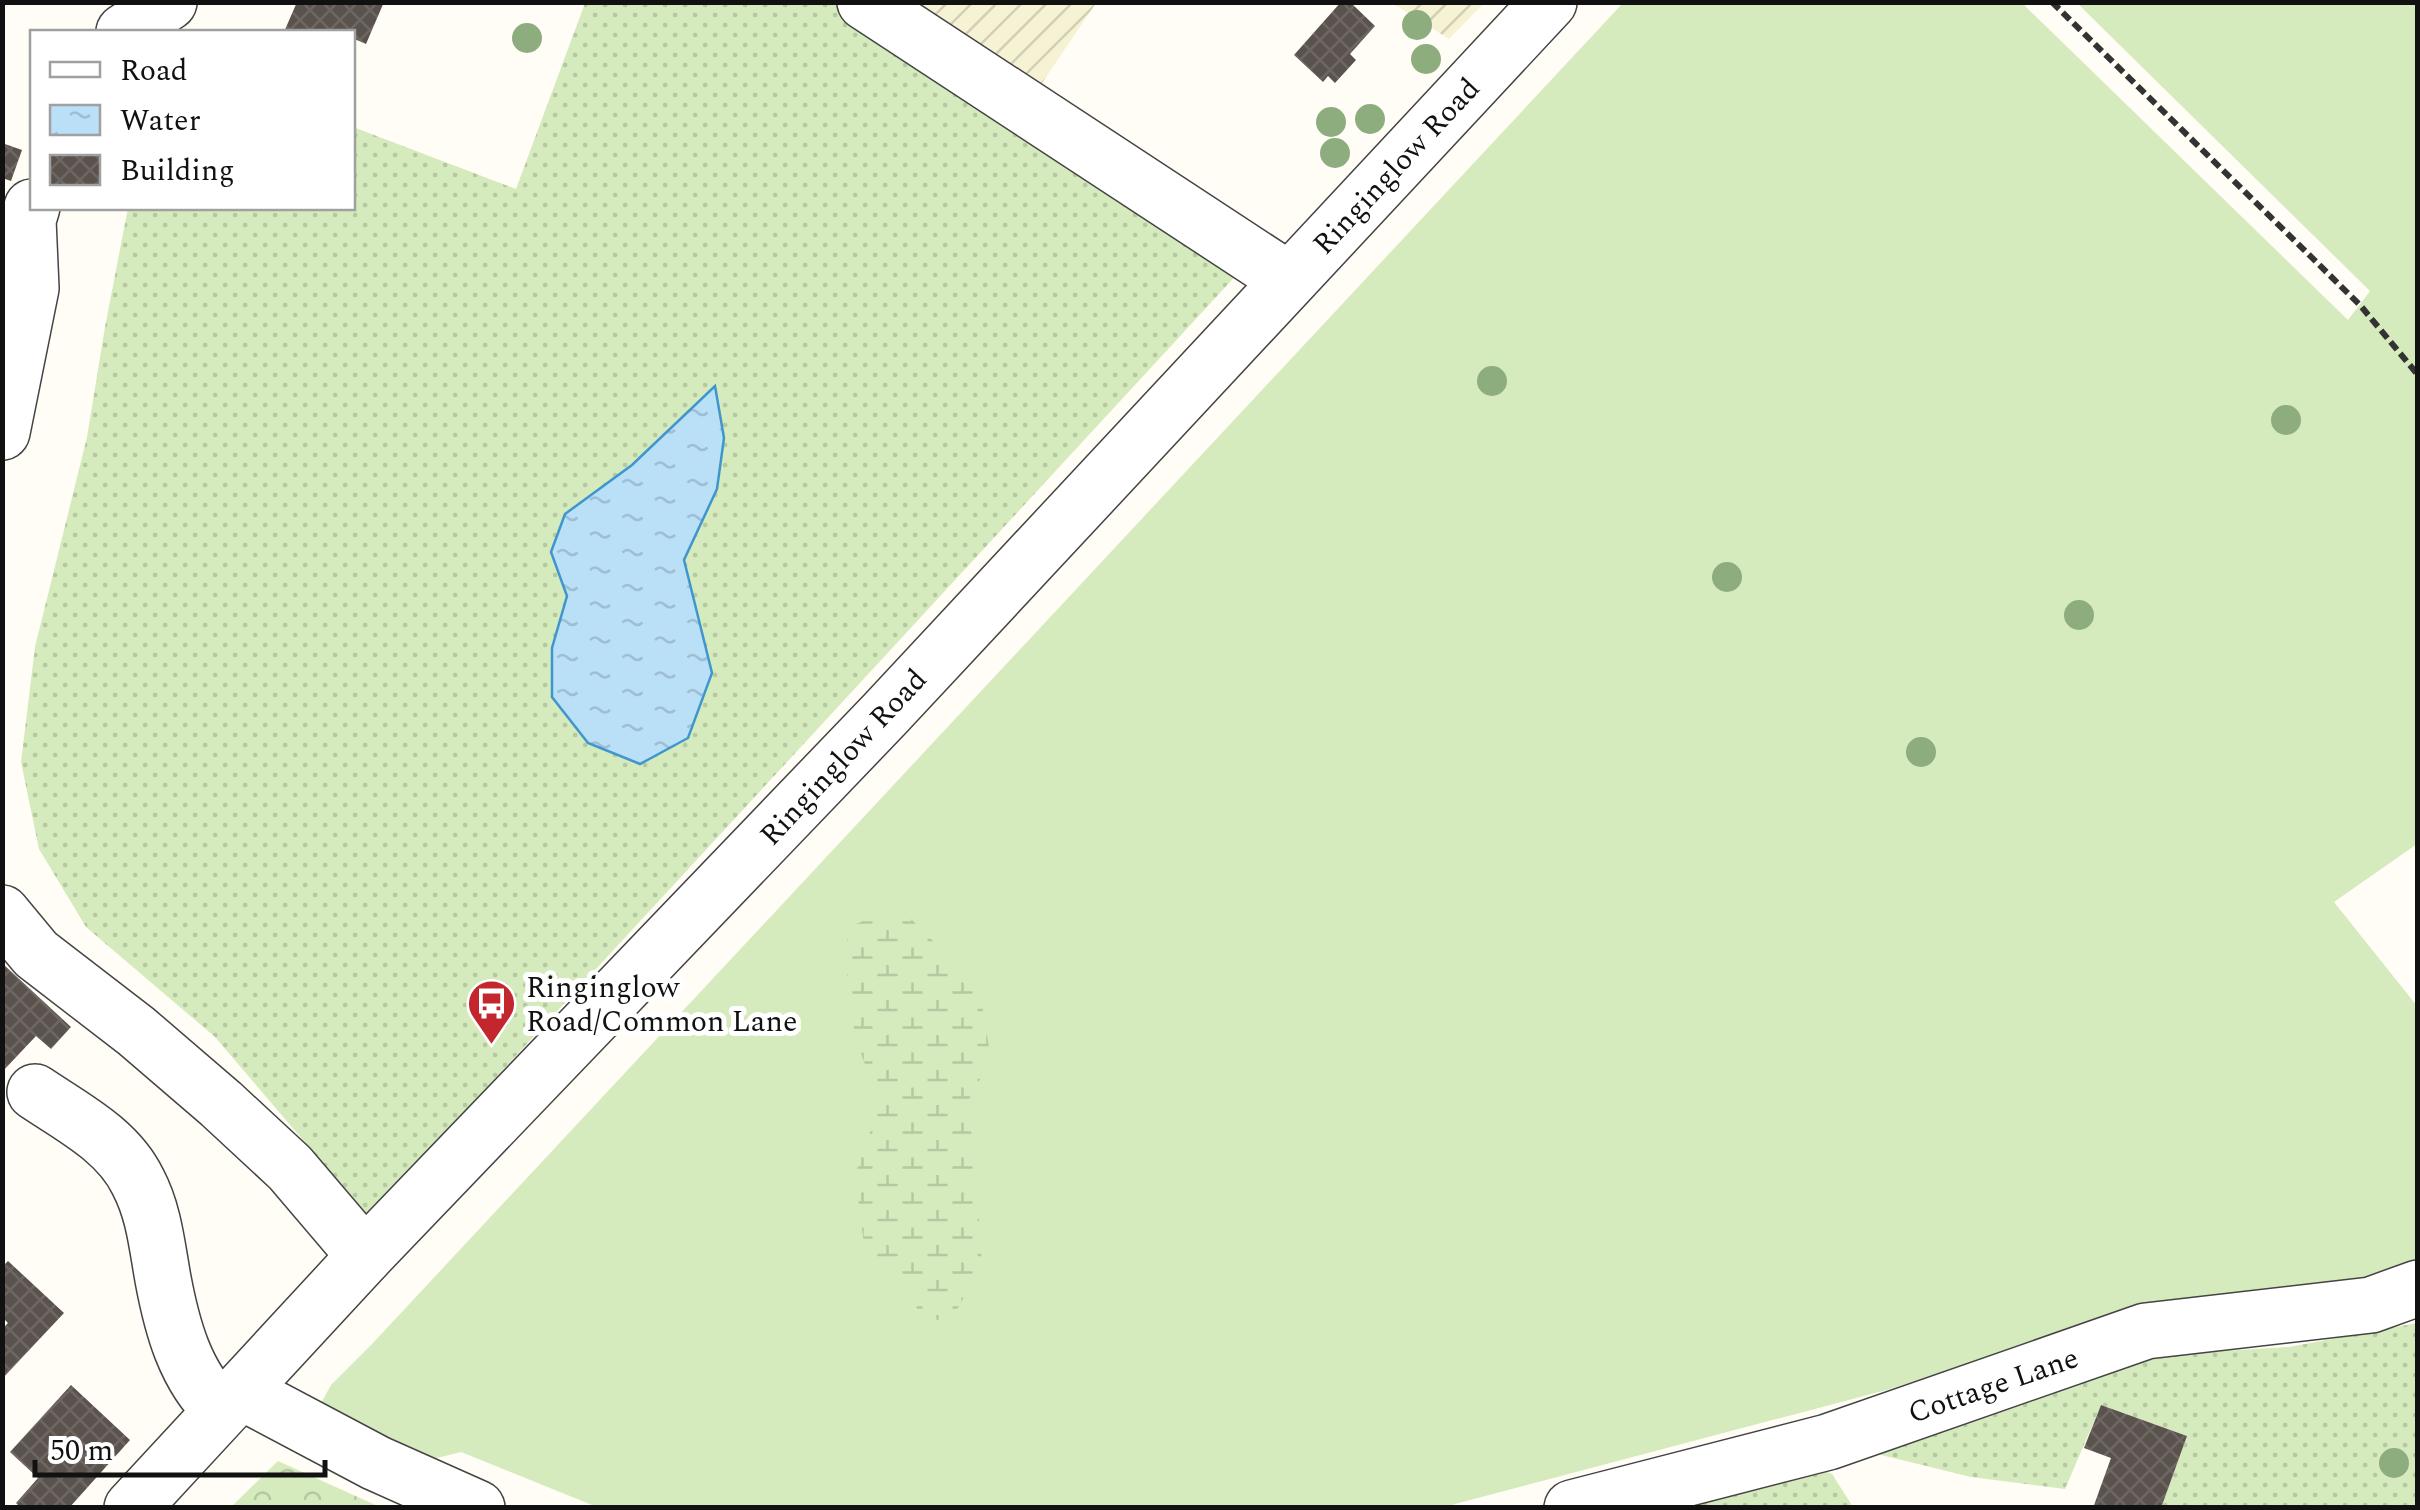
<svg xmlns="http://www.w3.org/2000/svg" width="2420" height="1510" font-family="Spectral,serif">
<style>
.farmland{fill:url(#farmland-furrows)}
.grass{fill:#d5ebbd}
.wetland{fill:url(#wetland-marsh)}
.park{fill:url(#park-crowns)}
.garden{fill:url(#garden-dots)}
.water{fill:url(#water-ripples);stroke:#3f96cf;stroke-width:2.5}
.building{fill:url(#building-cross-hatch)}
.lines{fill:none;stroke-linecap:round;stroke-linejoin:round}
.minor-casing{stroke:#444;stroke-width:58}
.path{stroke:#333;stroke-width:6;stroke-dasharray:10 5;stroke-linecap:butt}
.minor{stroke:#fff;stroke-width:55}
.tree{fill:#8dad7f}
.labels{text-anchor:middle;stroke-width:10;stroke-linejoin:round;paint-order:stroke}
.street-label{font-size:30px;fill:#111;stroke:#fff}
.poi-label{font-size:30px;fill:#111;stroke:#fff;text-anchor:start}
</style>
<defs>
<pattern id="farmland-furrows" width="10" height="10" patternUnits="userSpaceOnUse" patternTransform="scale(2.5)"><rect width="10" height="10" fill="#f6f3d4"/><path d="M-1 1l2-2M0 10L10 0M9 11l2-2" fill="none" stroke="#d2cfb5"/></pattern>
<pattern id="wetland-marsh" width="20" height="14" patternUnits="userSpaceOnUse" patternTransform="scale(2.5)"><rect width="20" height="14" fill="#d5ebbd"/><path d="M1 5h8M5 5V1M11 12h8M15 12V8" fill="none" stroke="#b6c8a1"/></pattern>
<pattern id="park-crowns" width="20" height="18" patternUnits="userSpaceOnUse" patternTransform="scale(2.5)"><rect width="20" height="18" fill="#d5ebbd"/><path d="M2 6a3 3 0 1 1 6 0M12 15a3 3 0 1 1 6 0" fill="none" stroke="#b6c8a1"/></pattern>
<pattern id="garden-dots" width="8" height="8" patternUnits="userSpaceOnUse" patternTransform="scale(2.5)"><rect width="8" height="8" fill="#d5ebbd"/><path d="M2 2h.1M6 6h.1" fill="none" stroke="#b6c8a1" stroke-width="1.8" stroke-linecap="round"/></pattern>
<pattern id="water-ripples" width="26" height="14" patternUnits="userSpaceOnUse" patternTransform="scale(2.5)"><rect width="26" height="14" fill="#b9e0f7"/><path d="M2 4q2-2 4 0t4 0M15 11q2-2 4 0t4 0" fill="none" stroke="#9ebfd3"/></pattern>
<pattern id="building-cross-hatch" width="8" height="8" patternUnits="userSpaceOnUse" patternTransform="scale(2.5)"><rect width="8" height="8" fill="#5a524d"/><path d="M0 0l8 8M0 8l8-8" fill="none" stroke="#6d6662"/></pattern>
</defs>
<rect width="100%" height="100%" fill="#fffdf5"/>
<g class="farmland">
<polygon points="891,3 1096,3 1034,95"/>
<polygon points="1392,3 1484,3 1449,39"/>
</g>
<polygon class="grass" points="1623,3 2022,3 2348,320 2370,291 2077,3 2417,3 2417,844 2334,902 2417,1006 2417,1264 2373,1281 2131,1312 1890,1389 1444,1507 597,1507 461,1452 429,1460 320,1405 331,1385 372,1344"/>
<polygon class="wetland" points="898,906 979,987 991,1059 966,1105 974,1146 982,1264 952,1319 917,1321 916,1288 865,1252 855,1175 880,1103 856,1041 847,985 847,928"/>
<polygon class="park" points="278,1461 380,1507 231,1507"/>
<g class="garden">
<polygon points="585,3 834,3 1242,269 368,1216 215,1037 86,927 39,849 21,762 35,647 87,437 105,327 128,208 352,208 353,127 516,189"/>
<polygon points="2417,1323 2417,1507 2161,1507 2187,1436 2101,1405 2065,1489 1971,1477 1861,1450 2124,1357 2289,1347"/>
<polygon points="1812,1466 1832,1474 1853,1507 1660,1508"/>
</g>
<polygon class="water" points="715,386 724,438 717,489 684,560 712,673 688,738 640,764 588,743 552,697 552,648 567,596 551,552 565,514 632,465"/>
<g class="building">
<polygon points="297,2 384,2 366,44 352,38 352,32 284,32"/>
<polygon points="1341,2 1350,2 1375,26 1350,54 1356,60 1335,83 1328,76 1323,82 1294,55"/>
<polygon points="2,143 22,150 11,181 2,178"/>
<polygon points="2,963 71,1027 51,1049 36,1036 2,1072"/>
<polygon points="8,1261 64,1313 2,1379 2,1329 8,1323 2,1317 2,1267"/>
<polygon points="71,1385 130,1440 69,1508 21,1508 16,1503 38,1478 10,1452"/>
<polygon points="2101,1405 2187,1436 2161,1508 2093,1508 2111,1458 2084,1448"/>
</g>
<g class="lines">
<defs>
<g id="minor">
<polyline points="865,2 1289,280"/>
<polyline points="124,32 169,2"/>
<polyline points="2,432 31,288 28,220 32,207"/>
<polyline points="2,913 36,954 136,1031 221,1104 290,1168 365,1256"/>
<path d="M35 1092C72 1117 118 1140 138 1182 154 1212 157 1246 163 1279 172 1327 185 1376 221 1410"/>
<polyline points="240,1391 376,1463 477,1508"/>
<polyline points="132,1508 365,1256 885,714 1549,2"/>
<polyline points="1572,1508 1828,1442 2146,1331 2371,1305 2418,1288"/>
</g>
</defs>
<use href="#minor" class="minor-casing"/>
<polyline class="path" points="2052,2 2360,305 2418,375"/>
<use href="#minor" class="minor"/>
</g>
<g class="tree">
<circle cx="1417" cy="25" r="15"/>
<circle cx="527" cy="38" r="15"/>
<circle cx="1426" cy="59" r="15"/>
<circle cx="1370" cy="119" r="15"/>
<circle cx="1331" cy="122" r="15"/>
<circle cx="1335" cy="153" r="15"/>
<circle cx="1492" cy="381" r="15"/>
<circle cx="2286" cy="420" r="15"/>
<circle cx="1727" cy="577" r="15"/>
<circle cx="2079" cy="615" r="15"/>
<circle cx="1921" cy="752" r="15"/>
<circle cx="2394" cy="1463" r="15"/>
</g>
<defs>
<symbol id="bus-pin" viewBox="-11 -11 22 30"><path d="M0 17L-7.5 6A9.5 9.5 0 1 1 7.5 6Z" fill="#c4262e" stroke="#fff"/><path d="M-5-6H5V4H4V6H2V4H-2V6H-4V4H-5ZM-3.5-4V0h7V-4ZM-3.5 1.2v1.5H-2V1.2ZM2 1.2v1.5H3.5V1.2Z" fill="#fff"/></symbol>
</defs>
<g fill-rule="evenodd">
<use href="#bus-pin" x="464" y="976" width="55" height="75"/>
</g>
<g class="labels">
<g class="street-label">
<text transform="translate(1396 166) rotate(-47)" y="10">Ringinglow Road</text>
<text transform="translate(843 757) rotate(-47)" y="10">Ringinglow Road</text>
<text transform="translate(1993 1385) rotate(-19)" y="10">Cottage Lane</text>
</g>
<g class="poi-label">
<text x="526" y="997">Ringinglow<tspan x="526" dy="34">Road/Common Lane</tspan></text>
</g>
</g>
<rect width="2420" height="1510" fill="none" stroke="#111111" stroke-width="10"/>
<rect x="30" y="30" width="325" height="180" fill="#ffffff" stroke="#a0a0a0" stroke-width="2.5"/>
<rect x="50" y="62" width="50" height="15" fill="#ffffff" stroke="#a0a0a0" stroke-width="2.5"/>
<text x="120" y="80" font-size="30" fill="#111111">Road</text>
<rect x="50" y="105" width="50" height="30" fill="url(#water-ripples)" stroke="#a0a0a0" stroke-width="2.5"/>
<text x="120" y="130" font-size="30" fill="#111111">Water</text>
<rect x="50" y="155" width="50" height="30" fill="url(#building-cross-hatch)" stroke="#a0a0a0" stroke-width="2.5"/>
<text x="120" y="180" font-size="30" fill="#111111">Building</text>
<path d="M35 1460v15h290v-15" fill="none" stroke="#111111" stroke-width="5"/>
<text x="50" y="1460" font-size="30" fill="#111111" stroke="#ffffff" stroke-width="8" paint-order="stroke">50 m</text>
</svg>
